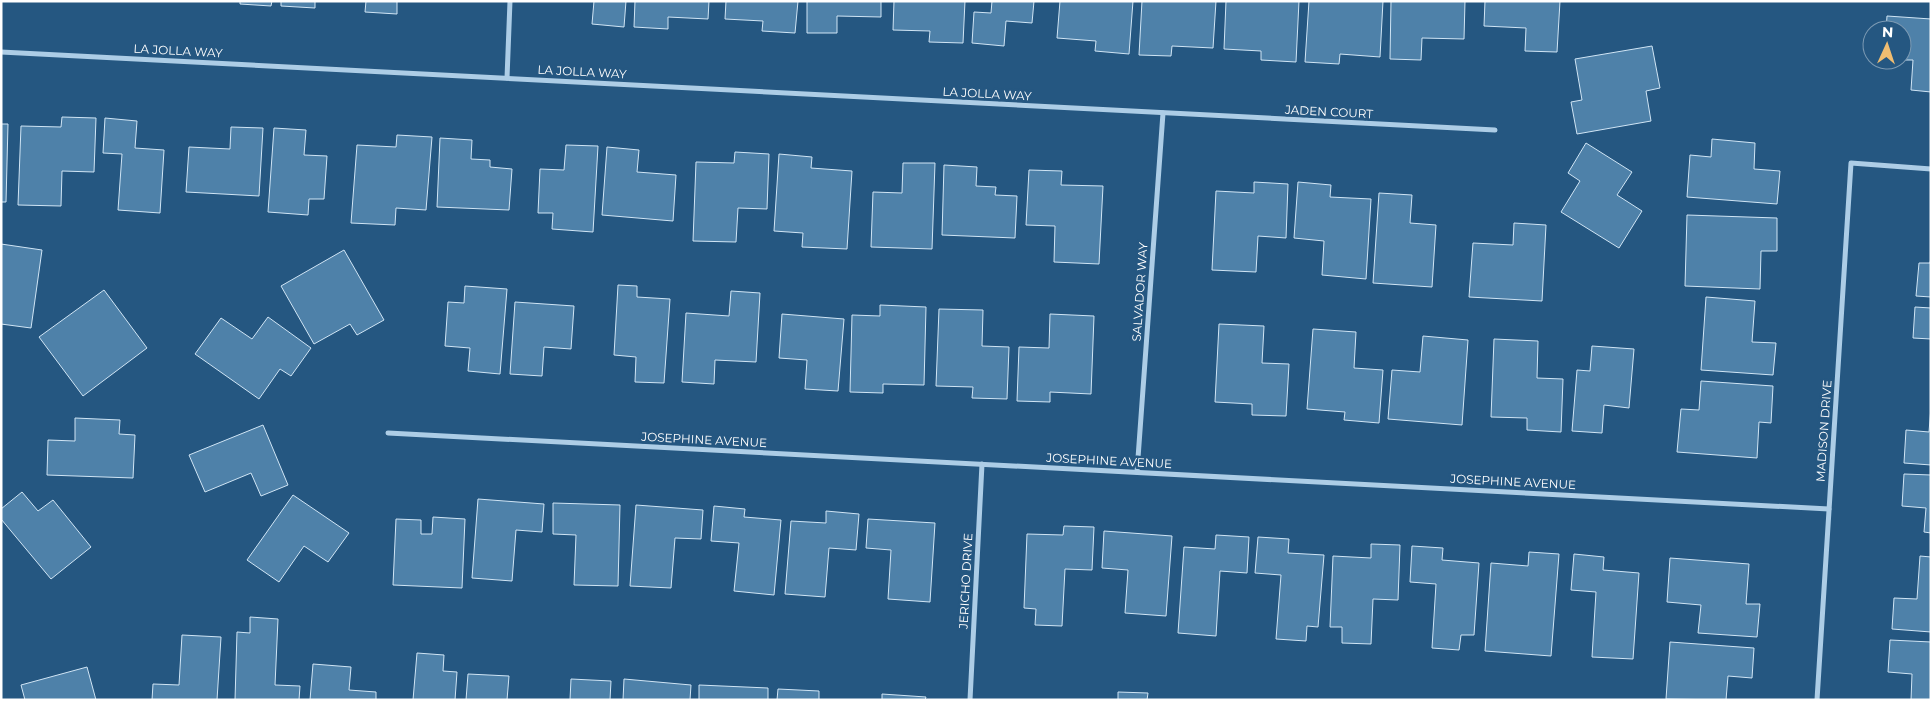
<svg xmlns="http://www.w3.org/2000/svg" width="1932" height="701" font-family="Montserrat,sans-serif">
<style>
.building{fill:#4e81a9;stroke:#d0e5f5}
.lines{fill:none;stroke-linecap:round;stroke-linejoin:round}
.street{stroke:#adcde6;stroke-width:5}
.labels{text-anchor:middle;stroke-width:5;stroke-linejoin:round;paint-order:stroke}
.street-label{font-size:12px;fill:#fff;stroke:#255781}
</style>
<rect width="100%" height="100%" fill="#255781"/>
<g class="building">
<polygon points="240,1 272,1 271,6 240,4"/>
<polygon points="281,1 315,1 315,8 281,6"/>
<polygon points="366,1 397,1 397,14 365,12"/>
<polygon points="594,1 626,1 624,27 592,24"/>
<polygon points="635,1 709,1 708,19 668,17 668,29 634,27"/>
<polygon points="726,1 798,1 795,33 762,31 763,21 725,19"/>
<polygon points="807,1 881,1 881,17 837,16 837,33 807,33"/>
<polygon points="894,1 965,1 963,43 929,42 930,31 893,30"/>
<polygon points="992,1 1034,1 1032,23 1006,21 1004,46 972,43 974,12 991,13"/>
<polygon points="1060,1 1133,1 1129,54 1095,51 1096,41 1057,38"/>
<polygon points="1142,1 1216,1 1213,48 1172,46 1171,56 1139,55"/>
<polygon points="1226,1 1299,1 1296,62 1261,60 1261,51 1224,49"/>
<polygon points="1309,1 1383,1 1380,57 1340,54 1339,64 1305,62"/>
<polygon points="1391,1 1465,1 1464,39 1422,38 1421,60 1390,59"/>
<polygon points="1485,1 1560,1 1557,52 1525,51 1526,28 1484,26"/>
<polygon points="1887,16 1931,19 1931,92 1911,90 1913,60 1902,60 1902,30 1886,30"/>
<polygon points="1652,46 1660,88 1646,91 1651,121 1577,134 1571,102 1582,100 1575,59"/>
<polygon points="62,117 96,118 94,172 62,171 61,206 18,205 21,126 61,127"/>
<polygon points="105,118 137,121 135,148 164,150 160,213 118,210 122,154 103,153"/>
<polygon points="1,124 8,124 6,202 1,202"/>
<polygon points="231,127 263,128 259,196 186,192 189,147 230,149"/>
<polygon points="274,128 306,130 304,155 327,156 324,199 309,199 308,215 268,212"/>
<polygon points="397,135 432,137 426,210 396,208 395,225 351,223 357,145 396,147"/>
<polygon points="440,138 472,140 471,159 490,160 490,167 512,169 509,210 437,207"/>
<polygon points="1712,139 1755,143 1754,169 1780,171 1777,204 1687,197 1690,155 1711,157"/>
<polygon points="1586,143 1632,172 1617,195 1642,211 1619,248 1561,212 1580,181 1568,173"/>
<polygon points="566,145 598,146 593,232 552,229 553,213 538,213 540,169 564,170"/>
<polygon points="607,147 639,150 637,172 676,175 673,221 602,215"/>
<polygon points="735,152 769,154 767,209 738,208 736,242 693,241 696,162 734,163"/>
<polygon points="779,154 812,157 811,168 852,171 847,249 802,247 803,233 774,231"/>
<polygon points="903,163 935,163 932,249 871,247 873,192 902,193"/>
<polygon points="944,165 977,167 976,186 996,187 995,195 1017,196 1015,238 942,235"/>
<polygon points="1029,170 1062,171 1061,185 1103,186 1099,264 1054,262 1055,226 1026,225"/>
<polygon points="1254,182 1288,184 1286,238 1258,236 1256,272 1212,270 1216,191 1254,193"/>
<polygon points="1298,182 1331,185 1330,197 1371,199 1366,279 1322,275 1324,241 1294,238"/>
<polygon points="1379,193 1412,195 1410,223 1436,225 1432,287 1373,283"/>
<polygon points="1687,215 1777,218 1777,251 1761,251 1760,289 1685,286"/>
<polygon points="1514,223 1546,225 1542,301 1469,297 1473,243 1513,245"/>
<polygon points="1,244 42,250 31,328 1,324"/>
<polygon points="344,250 384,320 357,335 350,324 314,344 281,286"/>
<polygon points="1931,257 1931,297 1916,296 1919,263 1930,263"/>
<polygon points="618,285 637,286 637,297 670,299 664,383 635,382 636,357 614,355"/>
<polygon points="465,286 507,289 500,374 468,371 470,348 445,346 448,302 464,303"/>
<polygon points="104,290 147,348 83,396 39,337"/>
<polygon points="731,291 760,293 756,362 715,360 714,384 682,382 686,313 729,316"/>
<polygon points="1706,297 1755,301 1752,342 1776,343 1773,375 1701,370"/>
<polygon points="515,302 574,306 571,349 544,347 542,376 510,374"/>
<polygon points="880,305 926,307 924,385 883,384 883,393 850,392 852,315 880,316"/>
<polygon points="1915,307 1931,308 1931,339 1913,338"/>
<polygon points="939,309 983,310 982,346 1009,347 1007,399 972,398 973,387 936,386"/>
<polygon points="782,314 844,319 838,391 805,389 807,360 779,358"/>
<polygon points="1050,314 1094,316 1091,394 1050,392 1050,402 1017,401 1019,347 1049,348"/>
<polygon points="268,317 311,348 291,376 280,369 259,399 195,354 221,318 252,339"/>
<polygon points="1219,324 1264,326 1262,363 1289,364 1286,416 1252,415 1252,404 1215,402"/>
<polygon points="1313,329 1356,332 1354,368 1383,370 1379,423 1344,420 1345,412 1307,409"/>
<polygon points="1423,336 1468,340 1462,425 1388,419 1392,370 1420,372"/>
<polygon points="1494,339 1538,341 1537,378 1563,379 1561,432 1527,430 1527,418 1491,417"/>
<polygon points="1592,346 1634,349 1629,408 1604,405 1602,433 1572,431 1577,370 1590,371"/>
<polygon points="1701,381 1773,386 1771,423 1759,422 1757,458 1677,452 1681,409 1699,410"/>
<polygon points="1931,407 1931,465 1904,463 1906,430 1929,432"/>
<polygon points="75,418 120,420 119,434 135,435 133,478 47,475 48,440 75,441"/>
<polygon points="263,425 288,485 261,496 251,473 205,492 189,455"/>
<polygon points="1904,474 1931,475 1931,533 1924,532 1926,508 1902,506"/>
<polygon points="22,492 38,511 53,500 91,547 51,579 1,519 1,509"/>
<polygon points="293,495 349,533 328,562 304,546 279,582 247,560"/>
<polygon points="478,499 544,504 542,532 516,530 512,581 472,578"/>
<polygon points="553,503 620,505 618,586 574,585 576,535 553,534"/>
<polygon points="636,505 703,510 701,539 675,538 671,588 630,586"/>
<polygon points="714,506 745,509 744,517 781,520 774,595 734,591 739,543 711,541"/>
<polygon points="826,511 859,514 856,550 829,548 825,597 785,594 791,521 826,523"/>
<polygon points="433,517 465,519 462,588 393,585 396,519 421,520 421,534 432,534"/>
<polygon points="868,519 935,523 930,602 888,599 891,550 866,548"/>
<polygon points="1064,526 1094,527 1092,570 1065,569 1062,626 1035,625 1036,609 1024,608 1027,534 1063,535"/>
<polygon points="1104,531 1172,536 1166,616 1125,613 1128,570 1102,568"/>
<polygon points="1216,535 1249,537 1247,573 1220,571 1216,636 1178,633 1184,547 1215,549"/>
<polygon points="1258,537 1289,539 1288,553 1324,555 1318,627 1307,626 1306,641 1276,639 1281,575 1255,573"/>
<polygon points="1371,544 1400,545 1398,600 1373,599 1371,644 1342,643 1342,627 1330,627 1333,556 1371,558"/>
<polygon points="1412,546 1443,548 1442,560 1479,563 1474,635 1461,635 1459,650 1432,648 1436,584 1410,582"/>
<polygon points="1529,552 1559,554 1551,656 1485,651 1491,563 1528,566"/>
<polygon points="1574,554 1604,557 1603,570 1639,573 1633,659 1592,657 1596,592 1571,590"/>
<polygon points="1920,556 1931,557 1931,632 1892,629 1894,598 1917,599"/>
<polygon points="1670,558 1749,564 1746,604 1760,604 1757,637 1698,633 1701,605 1667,602"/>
<polygon points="250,617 278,619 275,685 300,686 299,700 235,700 237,632 250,633"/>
<polygon points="182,635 221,637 217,700 152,700 153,684 179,685"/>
<polygon points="1890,640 1931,642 1931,700 1911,700 1912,674 1888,672"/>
<polygon points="1670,642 1754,648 1752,678 1728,676 1726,700 1666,699"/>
<polygon points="417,653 444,655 443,671 457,672 455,700 413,700"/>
<polygon points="313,664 351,667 349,690 376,692 376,700 310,700"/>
<polygon points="87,667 96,700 25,700 21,685"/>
<polygon points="468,674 509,676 507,700 466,700"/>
<polygon points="571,679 611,681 610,700 570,700"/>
<polygon points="624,679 691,685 690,700 623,700"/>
<polygon points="699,685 768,688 768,700 699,700"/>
<polygon points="778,689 819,691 819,700 777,700"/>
<polygon points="1118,692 1148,693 1147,700 1118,700"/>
<polygon points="882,694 926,697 925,700 882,700"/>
</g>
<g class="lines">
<g class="street">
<polyline points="1,52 1495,130"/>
<polyline points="507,78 510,1"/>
<polyline points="388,433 1829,509"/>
<polyline points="1137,472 1163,113"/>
<polyline points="970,700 982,464"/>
<polyline points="1817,700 1851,163 1931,169"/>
</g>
</g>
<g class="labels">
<g class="street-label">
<text transform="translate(178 51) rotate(3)" y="4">LA JOLLA WAY</text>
<text transform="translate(582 72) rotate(3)" y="4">LA JOLLA WAY</text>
<text transform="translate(987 94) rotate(3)" y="4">LA JOLLA WAY</text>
<text transform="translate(1329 112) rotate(3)" y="4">JADEN COURT</text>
<text transform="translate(1140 292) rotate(-86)" y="4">SALVADOR WAY</text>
<text transform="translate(1824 431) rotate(-86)" y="4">MADISON DRIVE</text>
<text transform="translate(704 440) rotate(3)" y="4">JOSEPHINE AVENUE</text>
<text transform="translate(1109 461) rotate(3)" y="4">JOSEPHINE AVENUE</text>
<text transform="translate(1513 482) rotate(3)" y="4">JOSEPHINE AVENUE</text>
<text transform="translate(966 581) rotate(-87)" y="4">JERICHO DRIVE</text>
</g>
</g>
<rect width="1932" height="701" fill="none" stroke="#ffffff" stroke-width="5"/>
<g transform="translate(1887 45) rotate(3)"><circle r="24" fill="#255781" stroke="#7c9ab3"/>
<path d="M0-4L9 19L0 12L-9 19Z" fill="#f0bd71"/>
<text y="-8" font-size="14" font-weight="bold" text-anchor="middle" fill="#ffffff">N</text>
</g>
</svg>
